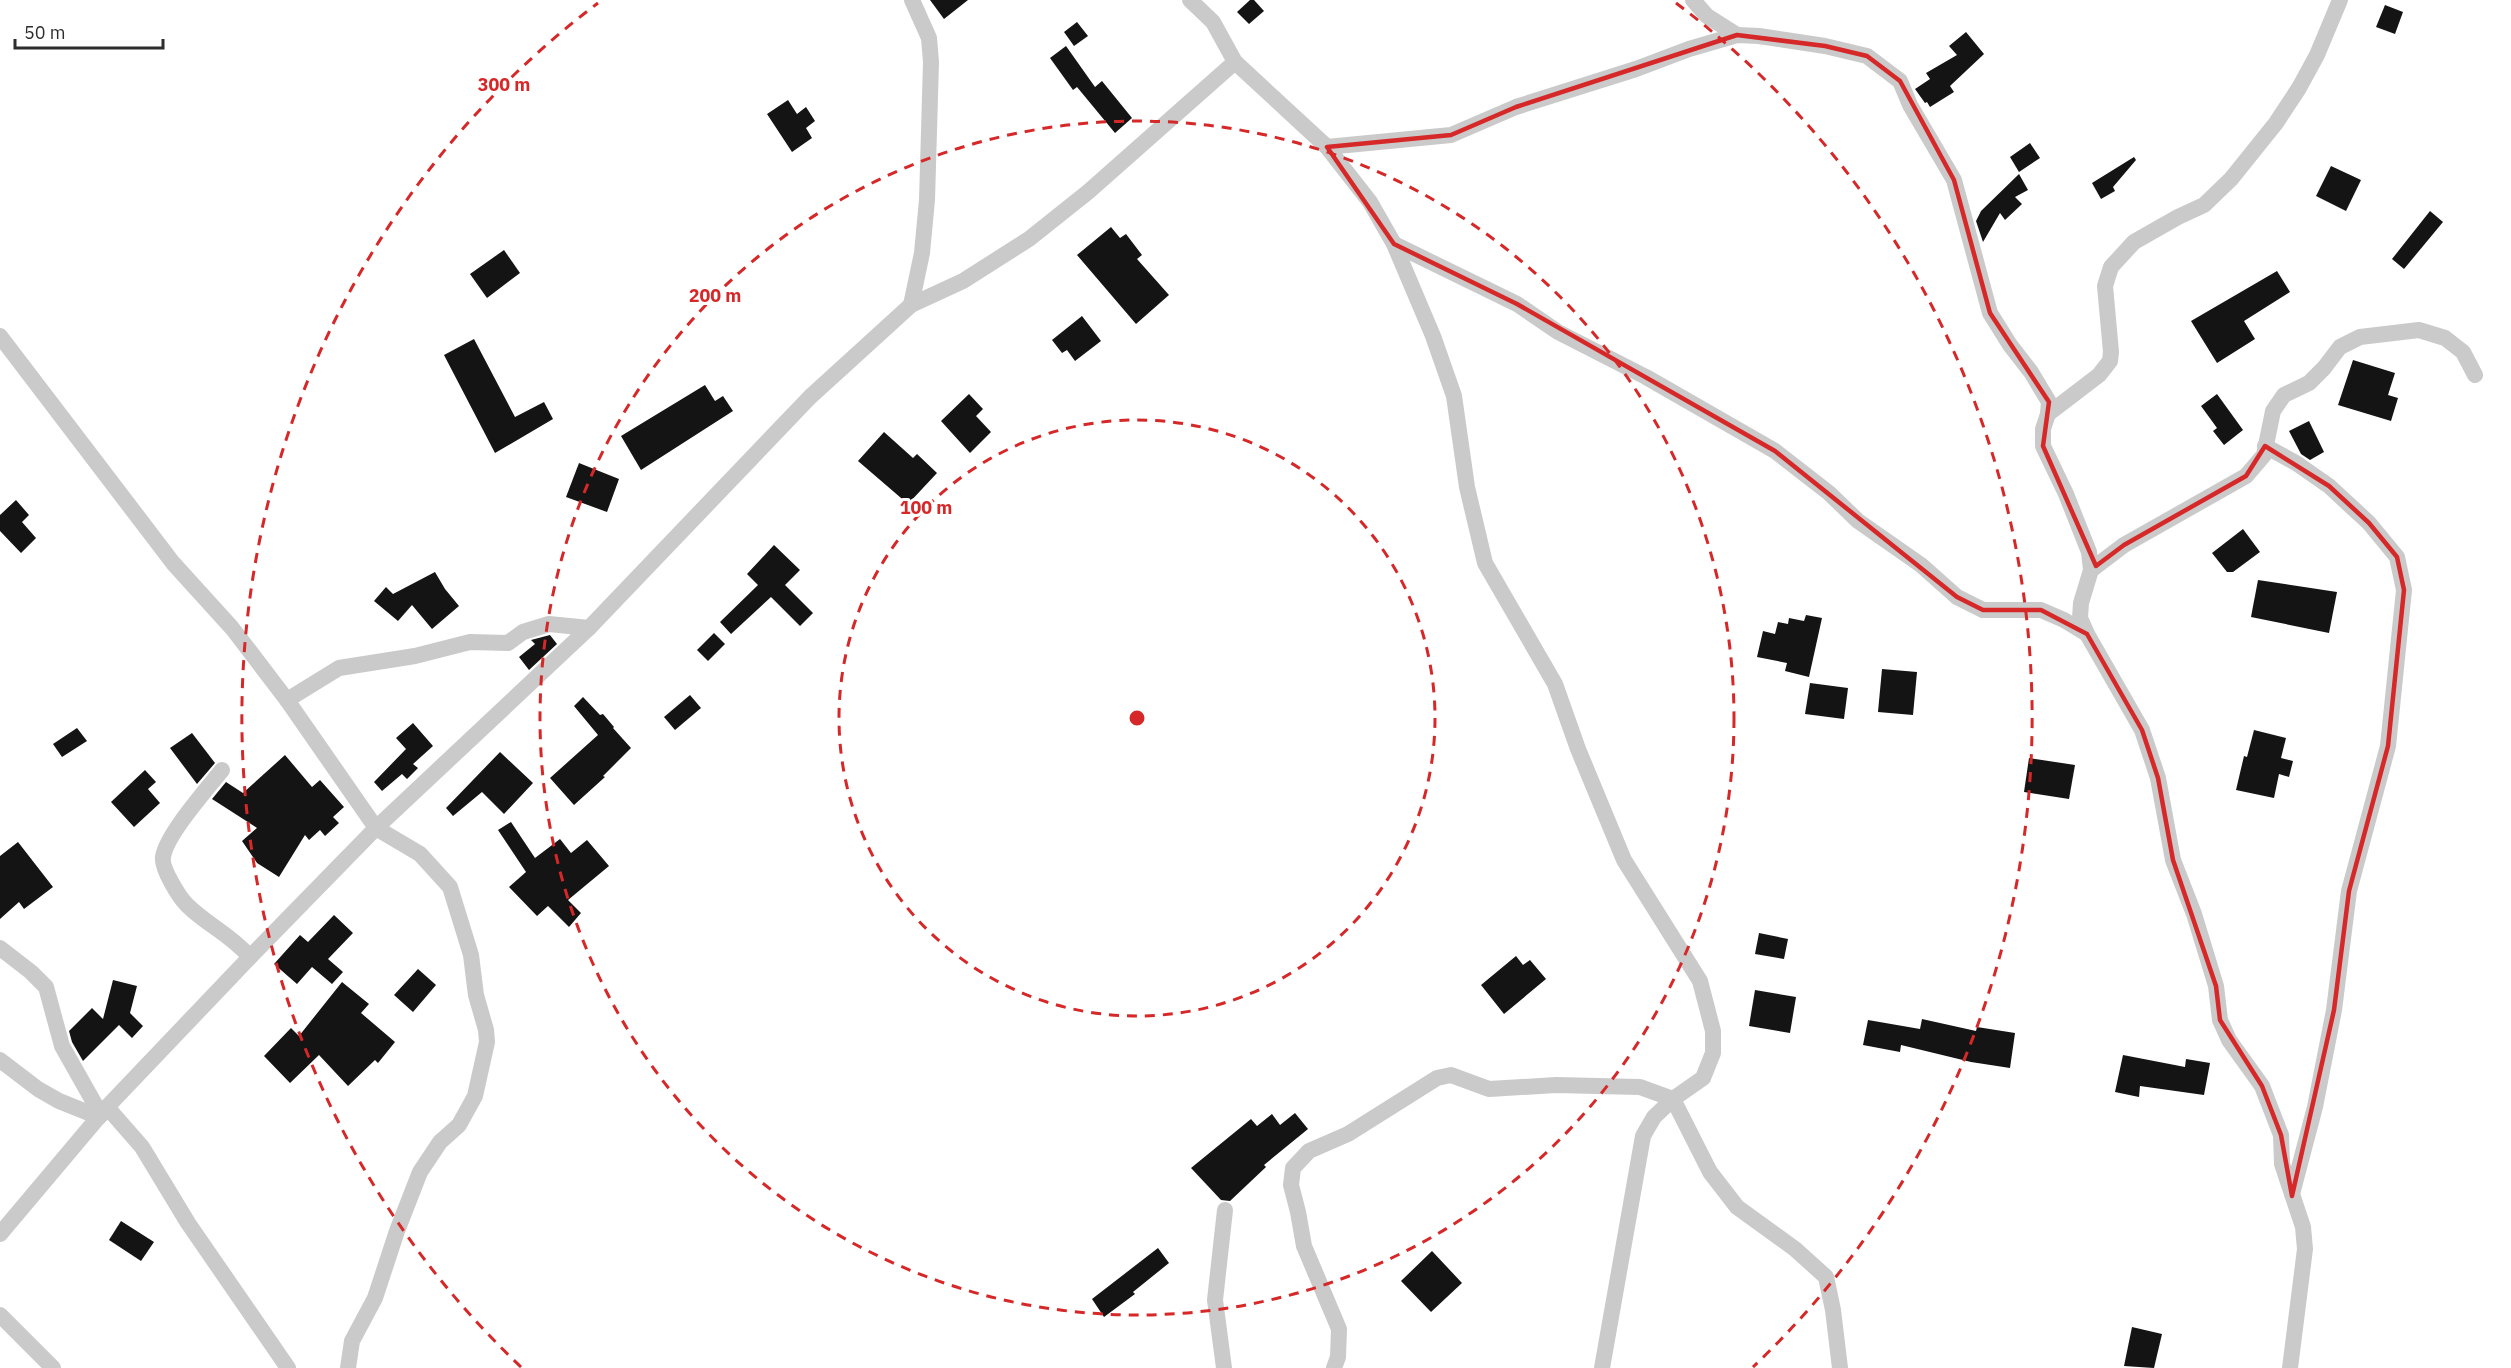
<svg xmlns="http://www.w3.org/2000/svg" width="2511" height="1368" font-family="'IBM Plex Sans',sans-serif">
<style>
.building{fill:#141414}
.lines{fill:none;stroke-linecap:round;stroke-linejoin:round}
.minor{stroke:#cacaca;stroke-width:16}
.marked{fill:none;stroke:#d62828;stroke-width:4.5;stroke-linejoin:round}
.ring{fill:none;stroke:#d62828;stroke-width:3;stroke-dasharray:10 8}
.centre{fill:#d62828;stroke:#fff;stroke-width:3}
.ring-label{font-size:18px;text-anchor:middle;font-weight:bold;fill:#d62828;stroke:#fff;stroke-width:6;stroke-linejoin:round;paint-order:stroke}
</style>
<rect width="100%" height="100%" fill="#fff"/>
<g class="building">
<polygon points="930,0 968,0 944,19"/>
<polygon points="1250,0 1254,0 1264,11 1249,24 1237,12"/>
<polygon points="2385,5 2403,12 2395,34 2376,27"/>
<polygon points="1077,22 1088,36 1074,46 1064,32"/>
<polygon points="1966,32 1984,54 1950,86 1954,92 1930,107 1927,102 1925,103 1915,89 1930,79 1926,73 1957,55 1949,46"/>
<polygon points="1066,46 1095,87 1102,81 1132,118 1115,133 1077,87 1073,90 1050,58"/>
<polygon points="788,100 797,114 806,107 815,121 806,128 812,138 792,152 767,114"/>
<polygon points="2030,143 2040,158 2019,172 2010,157"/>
<polygon points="2134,157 2136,160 2113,187 2115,191 2101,199 2092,183"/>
<polygon points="2331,166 2361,180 2346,211 2316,196"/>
<polygon points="2019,174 2028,190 2015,197 2022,204 2005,220 2000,213 1983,242 1976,221 1981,211"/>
<polygon points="2430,211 2443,222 2404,269 2392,259"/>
<polygon points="1111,227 1120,238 1126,234 1142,255 1137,259 1169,295 1136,324 1077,255"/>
<polygon points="504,250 520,273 487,298 470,274"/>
<polygon points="2277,271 2290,292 2244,321 2255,339 2217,363 2191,321"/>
<polygon points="1082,316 1101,341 1075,361 1067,350 1062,353 1052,340"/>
<polygon points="474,339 515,417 544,402 553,419 495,453 444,355"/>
<polygon points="2353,360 2395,373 2388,395 2398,398 2391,421 2338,405"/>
<polygon points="705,385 715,401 723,396 733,411 641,470 621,436"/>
<polygon points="969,394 983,409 976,416 991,432 970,453 941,421"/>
<polygon points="2217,394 2243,430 2224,445 2213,431 2217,428 2201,406"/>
<polygon points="2309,421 2324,452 2310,460 2301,454 2289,431"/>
<polygon points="884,432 913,458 917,454 937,473 908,504 858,461"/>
<polygon points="579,463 619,479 607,512 566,497"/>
<polygon points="16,500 29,515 22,522 36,538 21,553 0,531 0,515"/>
<polygon points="2243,529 2260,552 2233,572 2227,572 2212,553"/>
<polygon points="774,545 800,570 785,585 813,613 800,626 771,597 731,634 720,622 758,585 747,574"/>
<polygon points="435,572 445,589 459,606 432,629 412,605 398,621 374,601 386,587 393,594"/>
<polygon points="2258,580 2337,592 2329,633 2251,617"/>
<polygon points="1806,615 1822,618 1809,677 1785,671 1787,663 1757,657 1763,631 1775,634 1778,622 1788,624 1789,618 1804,621"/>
<polygon points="714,633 725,644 708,661 697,650"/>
<polygon points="550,635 557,644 529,670 519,657 535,644 531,640"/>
<polygon points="1882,669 1917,672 1913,715 1878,712"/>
<polygon points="1810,683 1848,688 1844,719 1805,714"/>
<polygon points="690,695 701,708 675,730 664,717"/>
<polygon points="583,697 600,715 603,714 614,727 613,728 631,748 603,776 605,777 574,805 550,778 598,735 574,706"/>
<polygon points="413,723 433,746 413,764 418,768 407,779 402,774 382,791 374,782 406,749 396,738"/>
<polygon points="77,728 87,741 62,757 53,744"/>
<polygon points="2254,730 2286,738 2281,758 2293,761 2289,777 2279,774 2274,798 2236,790 2244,756 2247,757"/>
<polygon points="192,733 215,763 197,784 170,748"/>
<polygon points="500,752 533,783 504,814 482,792 453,816 446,808"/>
<polygon points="285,755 312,787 320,780 344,807 333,817 339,823 325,836 320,830 309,840 305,835 279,877 257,863 242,841 257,828 212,799 226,782 243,793"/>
<polygon points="2029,758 2075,765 2069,799 2024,792"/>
<polygon points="145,770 156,782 148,789 160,803 134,827 111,802"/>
<polygon points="511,822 535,858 560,839 571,853 587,840 609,866 568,900 581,913 569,927 548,906 537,916 509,887 526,872 498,830"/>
<polygon points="18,842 53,887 24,909 19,902 0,919 0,856"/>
<polygon points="334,915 353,933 328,959 343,972 332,984 312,967 297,984 274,964 300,935 308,942"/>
<polygon points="1759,933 1788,939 1784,959 1755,954"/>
<polygon points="1516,956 1523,965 1530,960 1546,979 1504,1014 1481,985"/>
<polygon points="418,969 436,985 413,1012 394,995"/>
<polygon points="113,980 137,986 130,1013 143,1026 132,1038 119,1025 83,1061 72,1042 69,1031 92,1008 103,1019"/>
<polygon points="342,982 369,1004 361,1013 395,1042 378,1063 375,1060 348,1086 319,1055 290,1083 264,1056 291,1028 299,1036"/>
<polygon points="1755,990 1796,997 1790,1033 1749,1026"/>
<polygon points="1922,1019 1976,1031 1977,1027 2015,1033 2010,1068 1971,1062 1901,1045 1900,1052 1863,1045 1868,1020 1920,1029"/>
<polygon points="2123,1055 2185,1067 2186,1059 2210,1063 2204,1095 2140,1086 2139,1097 2115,1092"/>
<polygon points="1295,1113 1308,1129 1264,1165 1266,1167 1230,1201 1221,1200 1191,1168 1251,1119 1257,1126 1272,1114 1280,1125"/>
<polygon points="121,1221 154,1242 141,1261 109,1240"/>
<polygon points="1158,1248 1169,1263 1133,1292 1135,1294 1104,1317 1092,1299"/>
<polygon points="1432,1251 1462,1283 1431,1312 1401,1281"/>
<polygon points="2132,1327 2162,1334 2154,1368 2124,1366"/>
</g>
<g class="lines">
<g class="minor">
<polyline points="1190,0 1213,22 1235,62 1327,147 1370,202 1394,244 1433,336 1454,396 1467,487 1485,563 1555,684 1578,749 1624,860 1700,981 1713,1031 1713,1053 1703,1078 1673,1099 1654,1117 1643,1136 1602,1368"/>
<polyline points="1693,0 1707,16 1737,35"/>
<polyline points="1327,147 1451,135 1516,107 1636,69 1689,49 1737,35 1759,36 1825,46 1867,56 1900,81 1910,105 1954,180 1990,313 2010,345 2031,372 2049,402 2048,414"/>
<polyline points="1394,244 1517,304 1558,332 1646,377 1775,451 1829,493 1858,521 1921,565 1957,597 1983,610 2041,610 2064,620 2087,634"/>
<polyline points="911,305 922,253 927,200 931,62 929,38 912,0"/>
<polyline points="0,336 173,563 232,628 287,700 376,828 420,854 450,887 471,955 476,995 486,1030 487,1042 475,1096 459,1125 440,1142 420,1172 397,1231 375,1298 352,1341 348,1368"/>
<polyline points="2265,446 2296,463 2329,486 2369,523 2397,557 2404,590 2388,746 2349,891 2334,1010 2315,1107 2292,1194"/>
<polyline points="2091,570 2124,545 2246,476 2264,455 2273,411 2284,395 2309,383 2324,368 2340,347 2360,337 2419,330 2445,338 2463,352 2475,375"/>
<polyline points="287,700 339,668 415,656 470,642 508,643 523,632 549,624 589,628"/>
<path d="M222 770C207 789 166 835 163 857 161 868 179 897 187 905 207 925 230 934 250 957"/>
<polyline points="0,948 31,972 46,987 62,1046 101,1115"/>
<polyline points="0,1060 38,1089 59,1101 99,1117"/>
<polyline points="107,1107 142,1147 188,1223 288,1368"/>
<polyline points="0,1234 107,1107 250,957 376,828 589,628 810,397 911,305 963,281 1029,239 1088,192 1235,62"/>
<polyline points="0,1315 53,1368"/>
<polyline points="1224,1368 1215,1300 1225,1210"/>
<polyline points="1334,1368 1338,1357 1339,1329 1304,1246 1298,1212 1291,1185 1293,1168 1309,1151 1348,1134 1437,1078 1451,1075 1489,1089 1556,1085 1640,1087 1673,1099 1710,1172 1737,1207 1795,1249 1826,1277 1833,1310 1840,1368"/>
<polyline points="2290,1368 2305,1249 2303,1227 2282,1164 2281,1135 2262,1086 2229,1040 2220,1020 2216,986 2194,914 2173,860 2158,778 2142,730 2087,634 2080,618 2081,603 2091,570 2089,552 2066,494 2043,446 2043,429 2048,414 2099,375 2110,361 2111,352 2105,286 2111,267 2134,242 2178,217 2204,205 2231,179 2276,123 2299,88 2317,55 2340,0"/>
</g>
</g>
<path class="marked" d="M1737 35 1825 46 1867 56 1900 81 1954 180 1990 313 2049 402 2043 446 2096 566 2124 545 2246 476 2265 446 2329 486 2369 523 2397 557 2404 590 2388 746 2349 891 2334 1010 2292 1196 2281 1135 2262 1086 2220 1020 2216 986 2173 860 2158 778 2142 730 2087 634 2041 610H1983L1957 597 1775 451 1517 304 1394 244 1327 147 1451 135 1516 107Z"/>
<g class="ring">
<circle cx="1137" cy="718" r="298"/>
<circle cx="1137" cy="718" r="597"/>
<path d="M521 1367A895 895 0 0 1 598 3M1676 3A895 895 0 0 1 1753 1367"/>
</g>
<circle cx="1137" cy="718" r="9" class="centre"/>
<g class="ring-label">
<text x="504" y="91">300 m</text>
<text x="715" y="302">200 m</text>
<text x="926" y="514">100 m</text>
</g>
<path d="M15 39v9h148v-9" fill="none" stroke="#2d2d2d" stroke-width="3"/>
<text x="24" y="39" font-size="18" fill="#2d2d2d" stroke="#ffffff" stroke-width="4.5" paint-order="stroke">50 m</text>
</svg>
